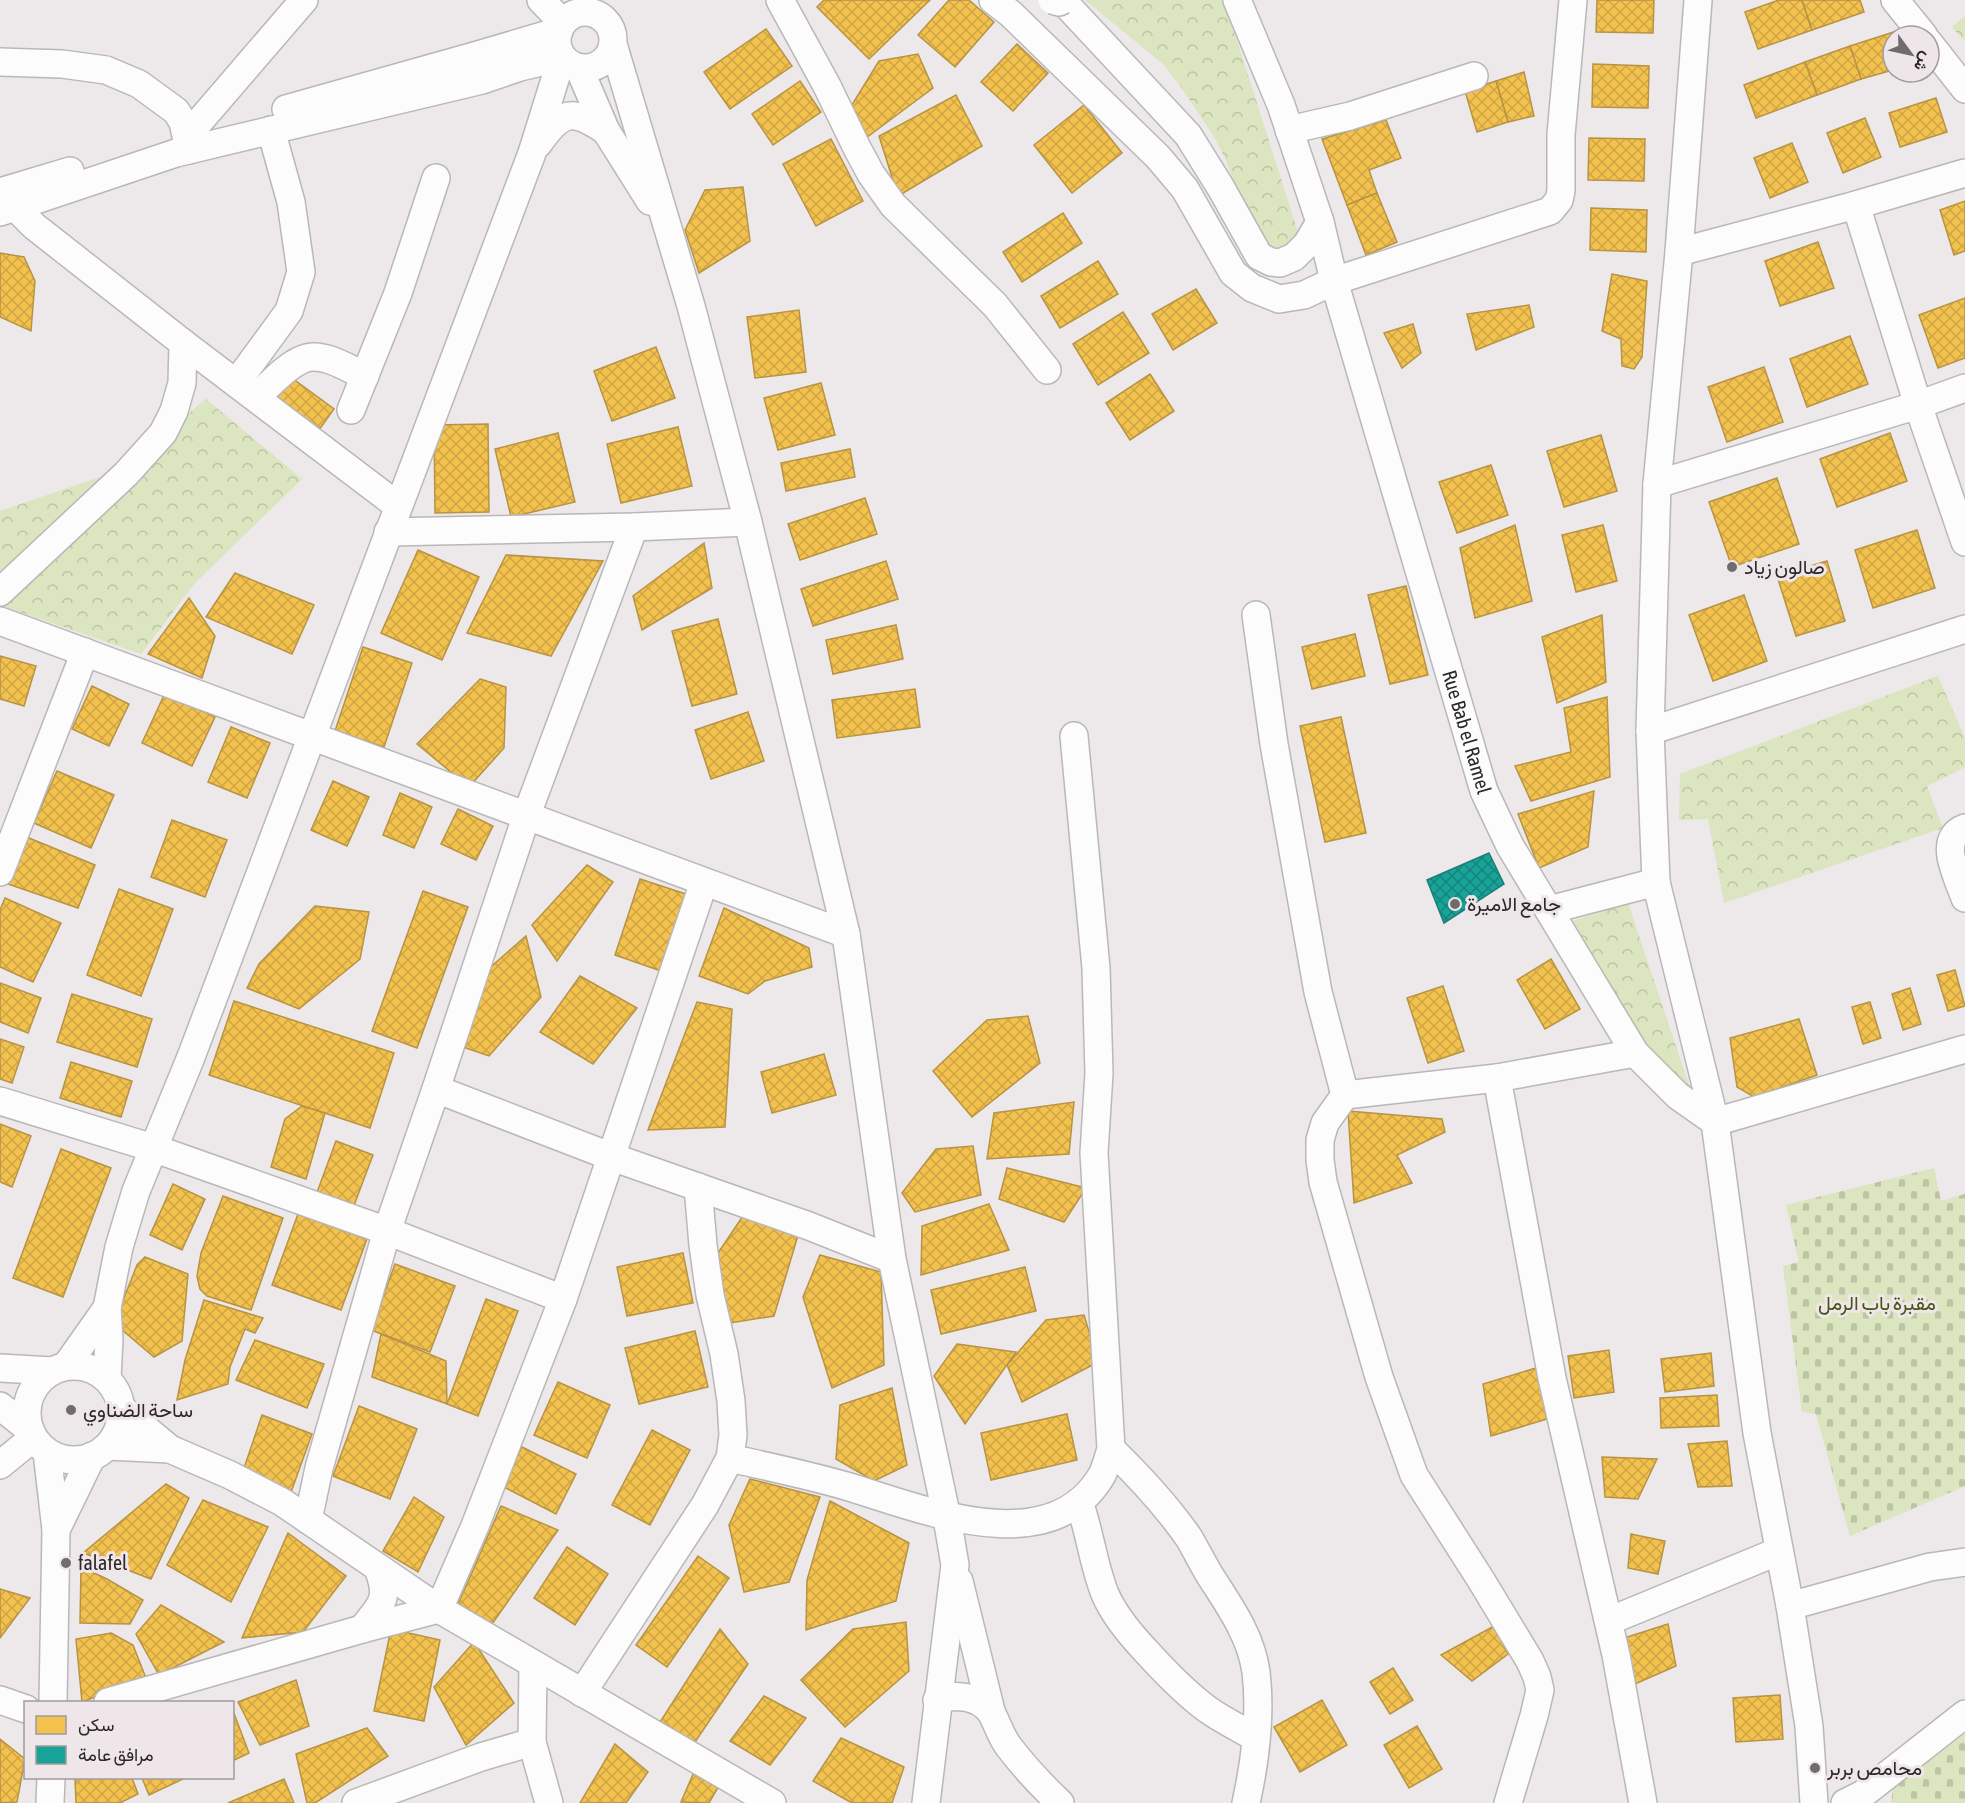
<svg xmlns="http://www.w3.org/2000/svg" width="1965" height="1803" font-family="'Asap Condensed',Vazirmatn,sans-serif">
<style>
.forest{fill:url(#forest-crowns)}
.cemetery{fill:url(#cemetery-stones)}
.homes{fill:url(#homes-cross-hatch);stroke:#b79343;stroke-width:1.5}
.public{fill:url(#public-cross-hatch);stroke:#1d7e77;stroke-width:1.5}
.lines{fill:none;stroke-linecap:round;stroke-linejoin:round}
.minor-casing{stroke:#bab7b8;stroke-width:30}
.minor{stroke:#fcfcfc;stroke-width:27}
.minor-bridge-casing{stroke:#bab7b8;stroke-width:30;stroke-linecap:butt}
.minor-bridge{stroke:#fcfcfc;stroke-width:27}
.poi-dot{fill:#706b6d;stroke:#efe6ea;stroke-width:2}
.labels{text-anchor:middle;stroke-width:6;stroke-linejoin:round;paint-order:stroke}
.poi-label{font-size:20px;fill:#2c282a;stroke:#efe6ea;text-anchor:start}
.street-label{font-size:20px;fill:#2c282a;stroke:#efe6ea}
.park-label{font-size:20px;fill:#455610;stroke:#efe6ea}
</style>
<defs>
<pattern id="forest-crowns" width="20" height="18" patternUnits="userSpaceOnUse" patternTransform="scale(1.5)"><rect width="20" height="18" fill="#dbe5bf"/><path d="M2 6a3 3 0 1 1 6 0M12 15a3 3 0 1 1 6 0" fill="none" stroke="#bcc4a4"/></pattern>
<pattern id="cemetery-stones" width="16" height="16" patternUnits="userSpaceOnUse" patternTransform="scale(1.5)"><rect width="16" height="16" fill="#dbe5bf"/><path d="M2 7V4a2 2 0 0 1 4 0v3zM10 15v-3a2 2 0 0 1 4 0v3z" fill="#bcc4a4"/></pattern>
<pattern id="homes-cross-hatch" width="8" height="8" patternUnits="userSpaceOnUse" patternTransform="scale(1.5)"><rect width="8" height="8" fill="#f2c14e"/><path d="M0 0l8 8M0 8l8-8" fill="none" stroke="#d0a644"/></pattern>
<pattern id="public-cross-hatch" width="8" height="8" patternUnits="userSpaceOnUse" patternTransform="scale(1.5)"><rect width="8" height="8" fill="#17a398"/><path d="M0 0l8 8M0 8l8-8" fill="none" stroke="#15857c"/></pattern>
</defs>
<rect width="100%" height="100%" fill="#ede8ea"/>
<g class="forest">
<polygon points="1085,0 1224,0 1300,238 1273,254 1243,207 1226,160 1213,135 1181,87 1163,64"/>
<polygon points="1965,16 1965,42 1952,27"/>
<polygon points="206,399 302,479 195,583 141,654 0,605 0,511 121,470"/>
<polygon points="1938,676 1965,738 1965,767 1927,786 1943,828 1724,903 1708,819 1679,820 1680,774"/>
<polygon points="1628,903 1689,1085 1677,1092 1569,922"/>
</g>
<g class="cemetery">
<polygon points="1934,1168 1941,1201 1965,1194 1965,1486 1850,1536 1816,1414 1802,1412 1783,1266 1799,1262 1786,1205"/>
<polygon points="1965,1733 1965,1803 1891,1803 1893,1788"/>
</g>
<g class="homes">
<polygon points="824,0 930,0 869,59 817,7"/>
<polygon points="949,0 969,0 994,22 955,67 918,35"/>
<polygon points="1597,0 1654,0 1653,33 1596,32"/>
<polygon points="1779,0 1802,0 1812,30 1758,49 1745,12"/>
<polygon points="1802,0 1860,0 1864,12 1812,30"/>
<polygon points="766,29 792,66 730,109 704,72"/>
<polygon points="1903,29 1905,36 1893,36 1893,70 1861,79 1850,46"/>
<polygon points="1017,44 1048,73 1013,111 981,82"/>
<polygon points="1850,46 1861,79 1817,95 1805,62"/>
<polygon points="918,54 933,88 866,138 850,108 879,61"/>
<polygon points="1805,62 1817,95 1756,118 1744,85"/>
<polygon points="1593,64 1649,66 1648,108 1592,107"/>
<polygon points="1524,72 1534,116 1508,122 1496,81"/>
<polygon points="800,81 821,112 773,145 752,114"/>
<polygon points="1496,81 1508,122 1477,132 1465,91"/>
<polygon points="956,95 982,146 898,196 879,136"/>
<polygon points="1936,98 1947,132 1900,147 1889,113"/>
<polygon points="1084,105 1122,153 1072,193 1034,145"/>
<polygon points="1865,118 1881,157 1843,173 1827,133"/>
<polygon points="1386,120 1401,158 1369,170 1377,193 1347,205 1322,139"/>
<polygon points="1589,138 1645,139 1644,181 1588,180"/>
<polygon points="831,139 863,201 816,226 783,164"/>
<polygon points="1792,143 1808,182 1770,198 1754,158"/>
<polygon points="743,187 750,241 699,273 685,230 705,190"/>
<polygon points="1377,193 1397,242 1366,255 1347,205"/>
<polygon points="1965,201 1965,251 1954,255 1940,210"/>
<polygon points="1591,208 1647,210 1646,252 1590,250"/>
<polygon points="1063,213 1082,243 1022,282 1003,252"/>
<polygon points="1818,242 1834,288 1780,306 1765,261"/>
<polygon points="0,253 24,257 35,281 31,331 0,317"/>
<polygon points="1098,261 1118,294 1060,328 1041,296"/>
<polygon points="1612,274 1647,281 1642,357 1634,369 1622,366 1621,339 1602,331"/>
<polygon points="1196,289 1217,323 1173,350 1152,314"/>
<polygon points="1965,298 1965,358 1938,368 1919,315"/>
<polygon points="1529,305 1534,327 1476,350 1467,314"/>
<polygon points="799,310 806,372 755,378 747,317"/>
<polygon points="1123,312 1149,353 1098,385 1073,344"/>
<polygon points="1413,324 1421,353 1402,368 1384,333"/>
<polygon points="1850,336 1868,384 1807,407 1790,359"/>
<polygon points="656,347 675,398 612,421 594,371"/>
<polygon points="1764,367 1783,422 1727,442 1708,387"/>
<polygon points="1150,374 1174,411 1130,440 1106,403"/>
<polygon points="292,378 334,409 319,430 276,399"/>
<polygon points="821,383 835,435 778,450 764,398"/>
<polygon points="488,424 489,512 435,513 434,425"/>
<polygon points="678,427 692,486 621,503 607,444"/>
<polygon points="558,433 575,502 511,517 495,449"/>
<polygon points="1890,433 1907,481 1837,507 1820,459"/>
<polygon points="1601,435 1617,491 1564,507 1547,451"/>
<polygon points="850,449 855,477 786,491 781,463"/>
<polygon points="1491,465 1508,515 1457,533 1439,482"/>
<polygon points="1777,478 1799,544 1732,567 1709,502"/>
<polygon points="865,498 877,534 800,560 788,524"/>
<polygon points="1515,525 1532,601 1475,618 1460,548"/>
<polygon points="1603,525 1617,581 1576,592 1562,535"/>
<polygon points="1917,530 1935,588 1873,608 1855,550"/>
<polygon points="704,543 712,588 642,630 633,596"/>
<polygon points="418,550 479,577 442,660 381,633"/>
<polygon points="506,555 603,561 551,656 467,633"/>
<polygon points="886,561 898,599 813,626 801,589"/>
<polygon points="1827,561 1845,621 1796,636 1777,576"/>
<polygon points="235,573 314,605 292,654 206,617"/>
<polygon points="1406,586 1428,675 1390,684 1368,595"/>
<polygon points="1744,595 1767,661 1713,681 1689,615"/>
<polygon points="189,598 215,636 202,678 148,654"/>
<polygon points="1602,615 1606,682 1557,703 1542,637"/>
<polygon points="718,619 737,694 692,706 672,631"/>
<polygon points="896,625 903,659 833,674 826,640"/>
<polygon points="1355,634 1365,676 1312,689 1302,647"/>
<polygon points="363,647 412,663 384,747 335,731"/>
<polygon points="0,656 36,666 24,706 0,699"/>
<polygon points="480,679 506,687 504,748 469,787 417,744"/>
<polygon points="92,686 129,704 109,746 72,729"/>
<polygon points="915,689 920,727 837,738 832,700"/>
<polygon points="165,693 215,717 192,766 142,743"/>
<polygon points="1607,697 1610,777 1531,801 1515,766 1571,752 1564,708"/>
<polygon points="748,712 764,761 711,779 695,730"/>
<polygon points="1341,717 1366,833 1325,842 1300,726"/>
<polygon points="231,727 270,743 247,798 208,782"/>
<polygon points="57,771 114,795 91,848 34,823"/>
<polygon points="333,781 369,797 347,846 311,830"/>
<polygon points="1594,791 1588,847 1539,868 1518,814"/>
<polygon points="400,793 432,807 414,848 383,835"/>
<polygon points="458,809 493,826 476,860 441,844"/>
<polygon points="172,820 227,840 205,897 151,877"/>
<polygon points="24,836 95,865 78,908 8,884"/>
<polygon points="587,865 613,882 557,961 532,925"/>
<polygon points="640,879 686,894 661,971 615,955"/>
<polygon points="119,889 173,909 141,996 87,975"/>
<polygon points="423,891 468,907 417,1048 372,1031"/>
<polygon points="5,898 61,923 33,982 0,967 0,910"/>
<polygon points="315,906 369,912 360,959 299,1009 247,988 259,964"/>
<polygon points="724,908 809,948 812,967 765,981 748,994 699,976"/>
<polygon points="526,936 541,997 489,1056 463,1047 484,973"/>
<polygon points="1551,959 1580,1009 1545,1029 1517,980"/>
<polygon points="1955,970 1965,1006 1948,1011 1937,975"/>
<polygon points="580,976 637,1008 593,1064 540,1032"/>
<polygon points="0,983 41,998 28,1033 0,1022"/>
<polygon points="1443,986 1464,1051 1428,1063 1407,998"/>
<polygon points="1910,988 1921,1024 1903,1030 1892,994"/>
<polygon points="72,994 152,1019 137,1067 57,1042"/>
<polygon points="234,1001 394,1053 370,1128 209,1075"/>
<polygon points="697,1002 732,1009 725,1127 648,1130"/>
<polygon points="1870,1002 1881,1038 1863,1044 1852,1007"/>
<polygon points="1028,1016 1040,1063 972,1117 933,1071 987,1020"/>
<polygon points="1799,1019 1817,1075 1754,1097 1737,1087 1730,1038"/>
<polygon points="0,1039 24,1047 12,1083 0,1079"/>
<polygon points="824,1054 836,1095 772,1113 761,1072"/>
<polygon points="71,1062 132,1081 121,1117 60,1098"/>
<polygon points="1074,1102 1069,1154 987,1159 994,1113"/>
<polygon points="302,1106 325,1113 306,1179 271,1167 285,1119"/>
<polygon points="1348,1111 1442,1119 1445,1132 1397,1155 1412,1183 1354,1203"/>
<polygon points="0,1124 31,1136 12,1187 0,1182"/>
<polygon points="336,1141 373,1155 353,1208 316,1195"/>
<polygon points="973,1146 981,1195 915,1212 902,1193 936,1149"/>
<polygon points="61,1149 111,1168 63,1297 13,1278"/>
<polygon points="1007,1168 1086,1188 1064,1222 999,1199"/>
<polygon points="173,1184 205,1199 182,1250 150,1235"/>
<polygon points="223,1196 283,1218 251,1310 207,1296 200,1289 197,1276 201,1253"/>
<polygon points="989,1204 1009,1250 921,1275 922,1226"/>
<polygon points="745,1213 799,1232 774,1316 724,1324 714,1259"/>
<polygon points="298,1214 367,1239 341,1310 272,1285"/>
<polygon points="683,1253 693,1303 627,1316 617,1267"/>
<polygon points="820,1255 881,1272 884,1365 832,1388 803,1297"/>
<polygon points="145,1257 188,1274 182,1341 154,1357 114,1323 137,1265"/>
<polygon points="395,1264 455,1286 430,1352 371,1330"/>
<polygon points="1025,1267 1036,1311 941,1334 931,1290"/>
<polygon points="486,1299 518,1311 478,1416 447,1404"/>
<polygon points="204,1300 263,1318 255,1333 245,1329 230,1367 228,1384 177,1400 185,1360"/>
<polygon points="1084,1315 1098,1362 1022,1402 1007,1365 1046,1320"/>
<polygon points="695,1331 708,1387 639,1404 625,1348"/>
<polygon points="381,1334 446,1361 447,1404 372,1377"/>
<polygon points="255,1340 324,1364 307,1408 236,1380"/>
<polygon points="957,1344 1016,1352 965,1424 934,1376"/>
<polygon points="1609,1350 1614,1392 1574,1398 1568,1356"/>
<polygon points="1711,1353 1714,1386 1665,1392 1661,1359"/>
<polygon points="1536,1368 1547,1419 1491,1436 1483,1384"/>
<polygon points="558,1382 610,1405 587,1458 534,1435"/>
<polygon points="892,1388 907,1465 874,1481 836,1459 840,1405"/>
<polygon points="1717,1395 1719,1426 1661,1428 1660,1398"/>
<polygon points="359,1406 417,1429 390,1499 333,1476"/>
<polygon points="1067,1414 1077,1460 991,1480 981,1433"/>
<polygon points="262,1415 312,1434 290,1495 242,1474"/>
<polygon points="652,1430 690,1450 650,1525 612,1505"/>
<polygon points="1727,1441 1732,1486 1698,1487 1688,1444"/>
<polygon points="522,1447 576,1474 556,1514 502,1486"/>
<polygon points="1602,1457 1657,1459 1638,1499 1605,1497"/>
<polygon points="750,1479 820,1497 789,1582 744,1592 729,1525"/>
<polygon points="166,1484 189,1498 151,1579 83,1553"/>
<polygon points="414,1497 444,1517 418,1572 383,1551"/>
<polygon points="203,1500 268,1527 231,1602 167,1565"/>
<polygon points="830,1501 909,1543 896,1601 806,1630 807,1580"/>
<polygon points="501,1506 558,1530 492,1624 456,1609"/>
<polygon points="288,1533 346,1576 303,1632 242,1638"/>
<polygon points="1631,1534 1665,1541 1658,1574 1628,1568"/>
<polygon points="567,1547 608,1574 575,1625 534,1598"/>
<polygon points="698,1556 729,1578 667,1667 636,1645"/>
<polygon points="81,1567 107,1579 143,1600 130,1624 80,1623"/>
<polygon points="0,1589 30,1598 0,1638"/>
<polygon points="161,1605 224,1642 159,1675 136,1634"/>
<polygon points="906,1622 909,1671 845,1727 801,1680 853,1629"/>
<polygon points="1668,1624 1676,1666 1635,1684 1624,1638"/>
<polygon points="1494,1626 1508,1654 1472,1681 1441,1655"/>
<polygon points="391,1629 440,1640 424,1721 374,1711"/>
<polygon points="720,1629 748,1664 693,1745 660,1722"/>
<polygon points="111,1633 133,1645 146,1678 82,1702 76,1639"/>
<polygon points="474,1642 514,1703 466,1745 434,1687"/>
<polygon points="1393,1668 1413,1700 1390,1714 1370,1682"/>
<polygon points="296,1680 309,1726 260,1745 238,1702"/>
<polygon points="1780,1695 1783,1739 1736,1742 1733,1698"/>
<polygon points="764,1696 806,1718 770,1765 730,1741"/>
<polygon points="1322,1700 1347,1745 1300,1772 1274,1727"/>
<polygon points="232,1708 249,1753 232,1761"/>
<polygon points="1417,1726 1442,1769 1409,1788 1384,1745"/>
<polygon points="367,1728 388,1756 315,1803 307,1803 296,1754"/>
<polygon points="841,1738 904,1767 892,1803 852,1803 813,1781"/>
<polygon points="0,1739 25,1759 17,1802 0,1803"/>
<polygon points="615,1744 648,1772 626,1803 580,1803"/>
<polygon points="694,1772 720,1784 709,1803 681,1802"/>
<polygon points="75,1778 132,1778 138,1794 120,1803 76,1803"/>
<polygon points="142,1778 185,1778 149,1795"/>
<polygon points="284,1779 294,1803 228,1803"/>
</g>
<polygon class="public" points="1489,853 1504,884 1444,923 1427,880"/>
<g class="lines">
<defs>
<g id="minor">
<polyline points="541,0 563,23"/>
<polyline points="780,0 827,86 857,148 871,174 893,205 995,305 1047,370"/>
<polyline points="993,0 1011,14 1158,157 1185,189 1233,273 1252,288 1279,299 1304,295 1334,281 1550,211 1559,200 1561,191 1561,135 1573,0"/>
<polyline points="1062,0 1188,135 1221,188 1259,256 1271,262 1280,263 1294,257 1307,244 1320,222"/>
<path id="s1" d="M1237 0 1281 105 1320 222 1334 281 1484 791 1510 846 1635 1053 1678 1096 1715 1122 1757 1433 1790 1606 1809 1726 1814 1803"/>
<polyline points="1698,0 1679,252 1657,484 1650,731 1656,882 1715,1122 1965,1049"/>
<polyline points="1895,0 1924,36"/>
<circle cx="585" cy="40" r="28"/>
<polyline points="1929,43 1965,89"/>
<polyline points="613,44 691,306 748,522 846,934 892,1259 947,1518 955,1565 926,1803"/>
<polyline points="0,62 62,64 106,70 139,84 176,111 183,122 189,150"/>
<polyline points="579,68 606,131 650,201"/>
<polyline points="286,109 478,55 559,31"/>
<polyline points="1289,130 1350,116 1474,76"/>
<polyline points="187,136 304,0"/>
<path d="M538 144C562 110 572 108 606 131"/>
<polyline points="0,192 70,171"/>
<polyline points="5,197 34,226 183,343 398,506"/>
<polyline points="1856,205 1918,405 1965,542"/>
<polyline points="0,212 176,153 482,80 520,67 562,57"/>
<polyline points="1679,252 1856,205 1965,173"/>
<polyline points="237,382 289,311 301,272 291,202 271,130"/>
<path d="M257 397C270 384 293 358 312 357 330 356 349 369 365 376"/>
<polyline points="351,410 398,293 436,178"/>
<polyline points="1657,484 1918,405 1965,388"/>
<polyline points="388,532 634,527 748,522"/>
<polyline points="0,592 126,474 163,433 174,411 182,383 183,343"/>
<polyline points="1256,615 1274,744 1318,992 1345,1095"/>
<polyline points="0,621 846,934"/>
<polyline points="1650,731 1965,629"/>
<path d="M1965 828C1936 838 1958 878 1965 898"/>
<polyline points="0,872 85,652"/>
<polyline points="1549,910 1656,882"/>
<polyline points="1635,1053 1497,1078 1552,1378 1616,1655 1643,1803"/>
<polyline points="1497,1078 1345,1095 1325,1123 1320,1140 1320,1160 1323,1182 1379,1377 1414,1475 1481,1580 1530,1661 1537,1677 1540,1690 1534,1716 1508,1803"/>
<polyline points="436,1089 612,1157 809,1226 892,1259"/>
<polyline points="0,1101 153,1148 387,1231 563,1299"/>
<circle cx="74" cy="1413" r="47"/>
<polyline points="66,1366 107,1308"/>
<polyline points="0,1368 52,1371"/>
<polyline points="107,1378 109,1339 107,1308 119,1247 136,1191 191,1057 532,153 562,57"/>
<polyline points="0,1406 30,1430"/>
<polyline points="108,1446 170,1449 121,1408"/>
<polyline points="170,1449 230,1475 282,1502 439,1609 772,1803"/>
<path d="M1111 1449C1140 1477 1166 1505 1189 1538 1196 1550 1202 1562 1209 1574 1228 1604 1251 1635 1256 1672 1261 1713 1255 1762 1246 1803"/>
<polyline points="47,1452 56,1530 53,1702"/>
<path d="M730 1458C769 1467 808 1475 846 1486 920 1508 1050 1564 1102 1475 1106 1467 1108 1458 1111 1449L1094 1153 1099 1073 1096 968 1074 736"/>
<polyline points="0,1465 33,1438"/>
<path d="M1079 1502C1090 1532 1093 1564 1105 1594 1114 1615 1129 1633 1145 1650 1164 1671 1184 1692 1207 1709 1222 1720 1239 1728 1255 1737"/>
<polyline points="308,1520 319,1468 387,1231 436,1089 527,814 634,527"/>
<polyline points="56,1530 92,1456"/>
<polyline points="959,1581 991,1711"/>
<polyline points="1790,1606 1930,1567 1965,1562"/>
<polyline points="439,1609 475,1526 563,1299 704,882"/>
<polyline points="1609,1621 1779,1551"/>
<path d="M362 1629C382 1604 390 1600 378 1568"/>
<polyline points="533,1664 532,1742 549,1803"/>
<polyline points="582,1693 705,1505 730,1458 733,1435 731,1401 724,1354 710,1295 703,1245 698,1187"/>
<polyline points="0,1700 26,1709"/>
<path d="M937 1700C955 1693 981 1696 992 1714 998 1725 1001 1737 1009 1747 1025 1768 1041 1785 1060 1803"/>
<polyline points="108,1702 362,1629 439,1609"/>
<polyline points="50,1803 51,1778"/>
<polyline points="356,1803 481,1757 532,1742"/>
<polyline points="1845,1803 1863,1794 1965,1714"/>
</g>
</defs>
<use href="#minor" class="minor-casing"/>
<use href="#minor" class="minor"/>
<defs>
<polyline id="minor-bridge" points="1052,0 1059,2 1063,0"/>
</defs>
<use href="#minor-bridge" class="minor-bridge-casing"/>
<use href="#minor-bridge" class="minor-bridge"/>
</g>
<g class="poi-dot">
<circle cx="1732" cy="567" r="6"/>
<circle cx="1455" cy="904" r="6"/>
<circle cx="71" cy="1410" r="6"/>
<circle cx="66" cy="1563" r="6"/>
<circle cx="1815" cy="1768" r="6"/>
</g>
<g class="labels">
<g class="poi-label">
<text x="1744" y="574">صالون زياد</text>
<text x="1467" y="911">جامع الاميرة</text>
<text x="83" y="1417">ساحة الضناوي</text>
<text x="78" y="1570">falafel</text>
<text x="1827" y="1775">محامص بربر</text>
</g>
<g class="street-label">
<text dy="7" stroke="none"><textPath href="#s1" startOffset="768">Rue Bab el Ramel</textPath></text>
</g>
<g class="park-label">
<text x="1877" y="1310">مقبرة باب الرمل</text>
</g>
</g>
<rect x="24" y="1701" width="210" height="78" fill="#efe6ea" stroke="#a19a9d" stroke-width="1.5"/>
<rect x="36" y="1716" width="30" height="18" fill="#f2c14e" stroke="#a19a9d" stroke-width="1.5"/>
<text x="78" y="1731" font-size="18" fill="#2c282a">سكن</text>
<rect x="36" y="1746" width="30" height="18" fill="#17a398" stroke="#a19a9d" stroke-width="1.5"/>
<text x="78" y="1761" font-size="18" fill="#2c282a">مرافق عامة</text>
<g transform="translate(1911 54) rotate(123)"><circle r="28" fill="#efe6ea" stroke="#a19a9d" stroke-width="1.5"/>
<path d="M0-4.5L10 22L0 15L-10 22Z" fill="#706b6d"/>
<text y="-9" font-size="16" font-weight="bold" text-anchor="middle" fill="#2c282a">ش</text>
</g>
</svg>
